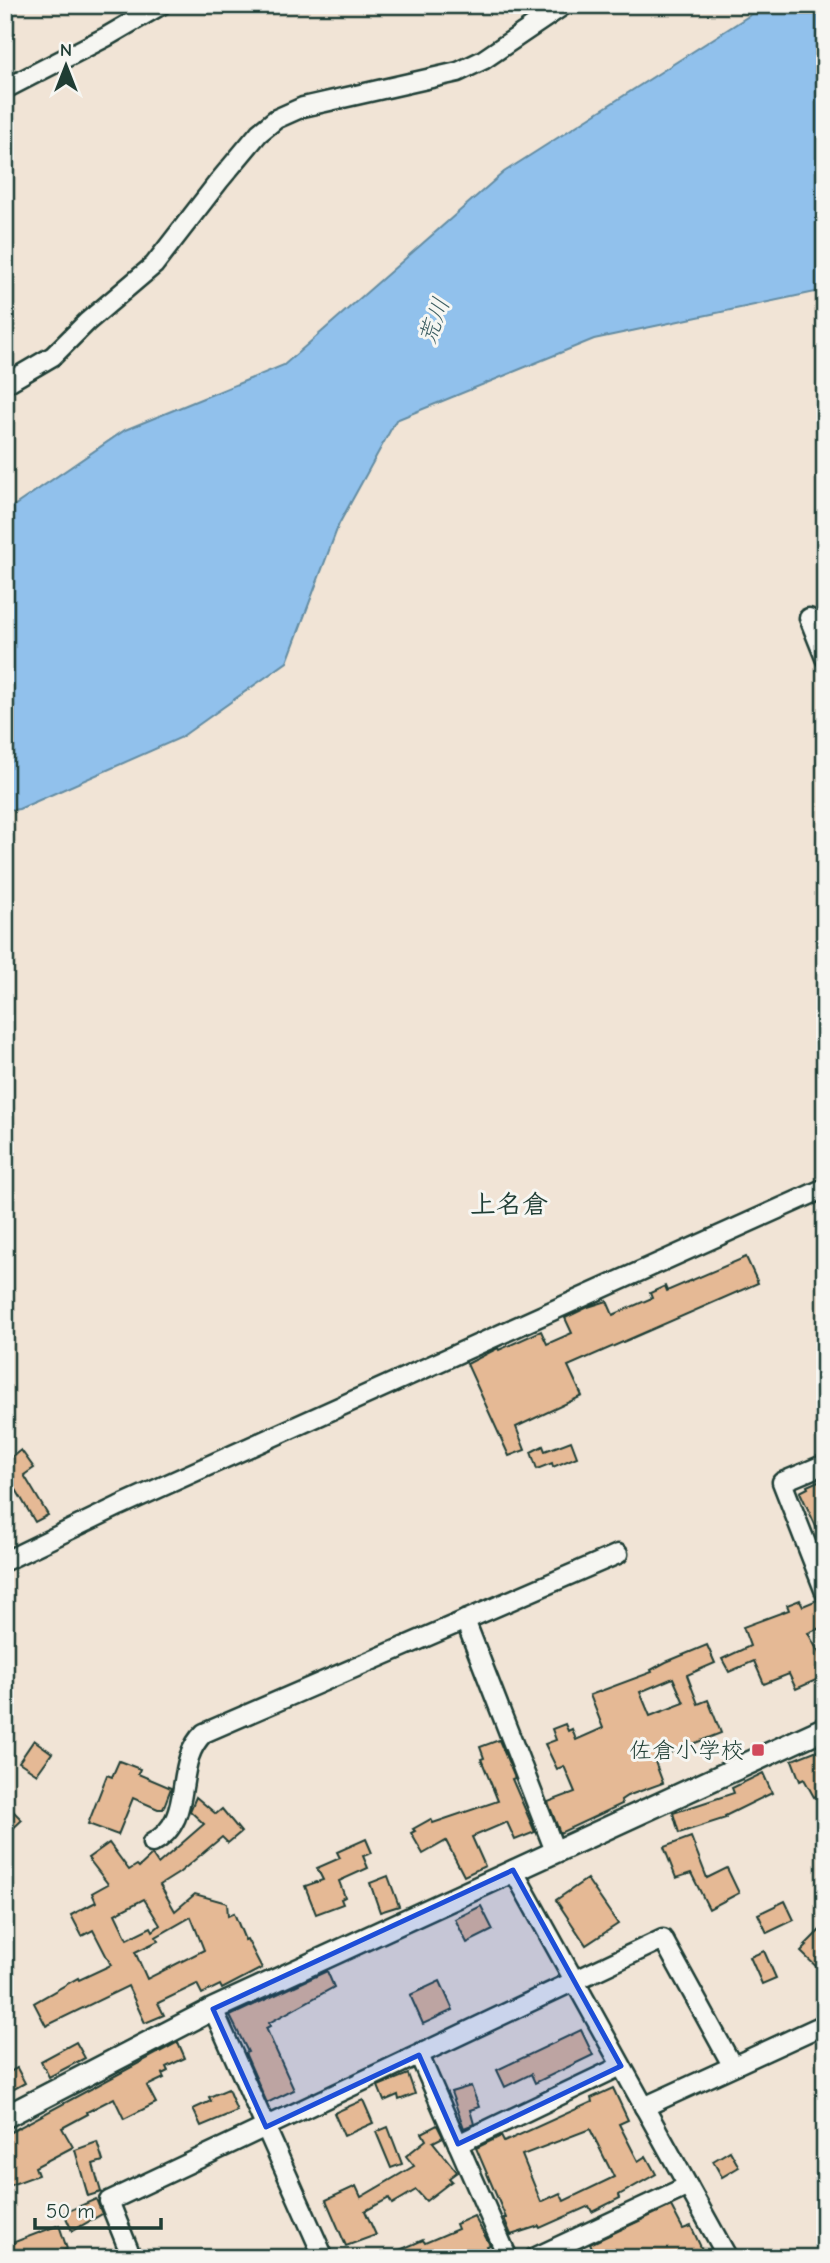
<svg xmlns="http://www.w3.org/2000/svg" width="830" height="2263" font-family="'Comic Neue','Klee One',sans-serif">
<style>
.water{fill:#91c1ec;stroke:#638ca2;stroke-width:2}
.building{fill:#e5b995;stroke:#1f3d34;stroke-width:2;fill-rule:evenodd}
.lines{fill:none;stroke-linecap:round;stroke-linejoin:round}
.minor-casing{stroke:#1f3d34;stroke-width:23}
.tertiary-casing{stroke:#1f3d34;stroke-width:26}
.minor{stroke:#f6f6f2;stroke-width:18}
.tertiary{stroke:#f6f6f2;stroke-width:21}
.marked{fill:#1d4ed8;fill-opacity:0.2;stroke:#1d4ed8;stroke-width:5;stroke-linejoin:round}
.poi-dot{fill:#d1495b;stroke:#f6f6f2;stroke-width:2.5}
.labels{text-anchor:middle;stroke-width:6;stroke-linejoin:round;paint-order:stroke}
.poi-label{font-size:23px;fill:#1f3d34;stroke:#f6f6f2;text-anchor:end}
.water-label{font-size:24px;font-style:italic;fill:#3c5e62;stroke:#f6f6f2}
.quarter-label{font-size:26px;font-weight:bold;fill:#1f3d34;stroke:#f6f6f2}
</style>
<rect width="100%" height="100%" fill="#f1e4d6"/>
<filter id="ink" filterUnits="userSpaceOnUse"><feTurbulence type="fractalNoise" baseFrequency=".0143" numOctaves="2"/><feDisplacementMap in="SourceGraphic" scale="14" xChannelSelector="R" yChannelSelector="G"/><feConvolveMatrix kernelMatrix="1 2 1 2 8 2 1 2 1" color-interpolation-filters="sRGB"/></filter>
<g filter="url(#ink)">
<polygon class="water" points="766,5 825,5 825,290 594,339 396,420 339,524 287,662 180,738 19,809 5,811 5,512 125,430 284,365 504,172"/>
<g class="building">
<polygon points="746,1257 758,1283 568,1366 582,1396 516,1427 525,1450 509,1456 467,1364 498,1348 499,1350 541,1331 547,1344 572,1333 565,1318 588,1307 607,1301 613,1315 652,1298 650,1293 665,1286 667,1291"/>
<polygon points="571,1441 577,1457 553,1467 552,1463 537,1469 531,1452 543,1446 545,1451"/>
<polygon points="21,1450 34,1468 24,1475 48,1515 35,1522 14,1486 5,1492 5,1462"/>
<polygon points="825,1478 825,1546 800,1492 808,1488 807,1486"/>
<polygon points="800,1600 803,1606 817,1600 825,1603 825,1626 808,1633 825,1664 825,1676 796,1689 789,1674 764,1684 754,1661 729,1672 722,1659 750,1646 743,1627 789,1610 787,1605"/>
<path d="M707 1645 715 1663 687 1675 698 1704 708 1700 721 1733 654 1759 663 1783 627 1796 621 1800 622 1804 560 1833 548 1802 575 1792 564 1766 557 1769 545 1744 556 1740 552 1729 565 1724 568 1731 572 1729 576 1740 603 1728 590 1695 652 1672 651 1670 666 1662ZM673 1678 684 1703 650 1716 640 1692Z"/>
<polygon points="34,1740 52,1753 37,1774 19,1762"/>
<polygon points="499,1740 515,1778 512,1779 535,1832 515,1840 507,1822 472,1837 485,1866 464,1876 446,1841 423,1854 411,1833 415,1831 413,1829 431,1819 433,1823 498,1801 481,1759 484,1758 480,1747"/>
<polygon points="825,1747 825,1793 814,1797 804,1779 800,1781 792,1760"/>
<polygon points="119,1761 140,1769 138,1774 171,1788 163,1809 158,1809 133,1798 118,1835 88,1824 107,1775 112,1777"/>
<polygon points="763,1773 772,1793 725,1816 726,1818 679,1833 673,1813 734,1793 732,1788"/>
<path d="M196 1797 216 1814 222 1809 241 1832 228 1843 222 1837 179 1873 160 1885 175 1911 195 1894 227 1903 228 1916 234 1913 245 1940 247 1939 262 1968 222 1989 220 1985 202 1994 197 1984 158 2003 164 2015 145 2023 128 1986 46 2026 34 2003 78 1978 79 1980 111 1965 93 1930 82 1936 71 1915 96 1902 92 1893 108 1884 88 1858 109 1843 129 1870 137 1865 139 1867 152 1855 158 1864 204 1824 190 1811ZM144 1899 160 1925 153 1931 151 1927 127 1939 115 1914ZM191 1917 204 1950 147 1979 135 1952 158 1941 156 1937Z"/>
<polygon points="5,1803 22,1820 5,1836"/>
<polygon points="691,1837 707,1878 727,1868 739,1893 709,1909 691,1873 676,1878 664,1847"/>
<polygon points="366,1839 372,1853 363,1856 368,1868 339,1881 345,1897 341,1899 343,1904 316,1914 305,1886 323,1880 317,1868 340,1858 337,1852"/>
<polygon points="388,1876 399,1906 380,1912 370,1883"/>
<polygon points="587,1879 618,1924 586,1945 556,1900"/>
<polygon points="785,1901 794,1920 767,1933 758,1914"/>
<polygon points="481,1906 493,1930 467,1943 455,1919"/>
<polygon points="825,1925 825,1975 801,1952 807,1946 805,1945"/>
<polygon points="764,1951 776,1978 762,1984 750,1957"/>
<polygon points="327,1971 334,1987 269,2023 270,2026 266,2028 294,2090 267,2103 245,2053 248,2052 230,2016"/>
<polygon points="440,1981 453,2010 423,2024 410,1995"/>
<polygon points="581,2030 593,2055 535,2083 531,2074 505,2087 497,2070"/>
<polygon points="76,2042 85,2058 49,2077 41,2061"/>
<polygon points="178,2042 185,2058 166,2067 168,2071 162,2074 164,2078 147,2086 156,2103 124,2119 114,2098 87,2112 88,2114 62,2128 73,2147 35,2167 38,2175 8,2186 5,2177 5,2135"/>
<polygon points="17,2068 25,2083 5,2094 5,2075"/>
<polygon points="408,2074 415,2094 399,2100 398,2095 384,2101 378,2086"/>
<polygon points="471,2086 479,2107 470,2110 474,2124 464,2128 451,2092"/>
<path d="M613 2088 628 2120 619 2124 638 2161 646 2156 656 2174 619 2195 620 2198 592 2212 589 2206 540 2228 539 2226 511 2235 504 2218H506L476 2148 501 2136 504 2142 592 2102 591 2098ZM590 2129 614 2177 564 2201 560 2193 541 2202 522 2155Z"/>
<polygon points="228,2089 237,2111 201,2126 193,2109 211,2101 209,2097"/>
<polygon points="363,2100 373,2123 344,2136 334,2113"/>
<polygon points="437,2125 443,2137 433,2142 457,2172 449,2178 452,2181 426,2201 416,2190 392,2204 389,2198 365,2211 376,2235 346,2246 326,2200 356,2186 361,2197 414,2166 406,2156 426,2140 422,2133"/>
<polygon points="388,2127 402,2164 391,2168 376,2132"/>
<polygon points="97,2142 103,2161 93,2164 101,2192 88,2196 75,2150"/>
<polygon points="730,2151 739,2167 722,2177 713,2161"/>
<polygon points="96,2199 102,2214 72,2231 64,2213"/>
<polygon points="671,2206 683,2229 691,2226 706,2258 596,2258 590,2244"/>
<polygon points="474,2216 490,2245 487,2246 489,2251 475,2257 472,2252 459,2258 381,2258 423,2240 425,2243 458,2229 456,2224"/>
<polygon points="59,2225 67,2249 44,2258 5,2258 5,2248 13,2245 12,2243"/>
</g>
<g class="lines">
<defs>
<g id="minor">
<polyline points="5,89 106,37 161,5"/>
<polyline points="5,384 53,356 87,322 154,265 219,181 259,133 276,119 303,107 458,72 483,60 564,5"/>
<polyline points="809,618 825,658"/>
<polyline points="825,1464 782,1482 825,1592"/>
<polyline points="5,1561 119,1506 825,1188"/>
<polyline points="465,1620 555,1851"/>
<path d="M152 1843C197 1820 171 1764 204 1733L618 1554"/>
<polyline points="513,1870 728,2258"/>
<polyline points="213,2009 324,2258"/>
<polyline points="419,2055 508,2258"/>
<polyline points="644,2107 825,2024"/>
<polyline points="458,2144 621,2066"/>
<polyline points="132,2258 109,2201 663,1939 732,2065"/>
<polyline points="534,2258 688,2186"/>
</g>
<polyline id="tertiary" points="5,2117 213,2009 825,1728"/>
</defs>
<use href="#minor" class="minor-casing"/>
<use href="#tertiary" class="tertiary-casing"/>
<use href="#minor" class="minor"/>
<use href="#tertiary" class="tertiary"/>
</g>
</g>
<path class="marked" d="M513 1870 621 2066 458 2144 419 2055 266 2127 213 2009Z"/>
<rect class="poi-dot" x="751" y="1743" width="14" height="14" rx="3.5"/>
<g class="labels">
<g class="poi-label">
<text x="744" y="1758">佐倉小学校</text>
</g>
<g class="water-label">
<text transform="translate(434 321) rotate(-70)" y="8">荒川</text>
</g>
<g class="quarter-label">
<text x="509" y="1213">上名倉</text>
</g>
</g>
<rect width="830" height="2263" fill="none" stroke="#f6f6f2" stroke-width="28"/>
<rect x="14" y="14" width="802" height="2235" fill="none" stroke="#1f3d34" stroke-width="2.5" filter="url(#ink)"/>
<g transform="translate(66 66)" stroke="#f6f6f2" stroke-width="5" paint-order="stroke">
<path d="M0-5L12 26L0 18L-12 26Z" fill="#1f3d34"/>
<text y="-10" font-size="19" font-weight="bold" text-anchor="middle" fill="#1f3d34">N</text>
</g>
<path d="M35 2218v10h126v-10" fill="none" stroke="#1f3d34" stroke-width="3.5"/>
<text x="46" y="2218" font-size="21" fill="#1f3d34" stroke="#f6f6f2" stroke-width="5" paint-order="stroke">50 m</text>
</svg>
